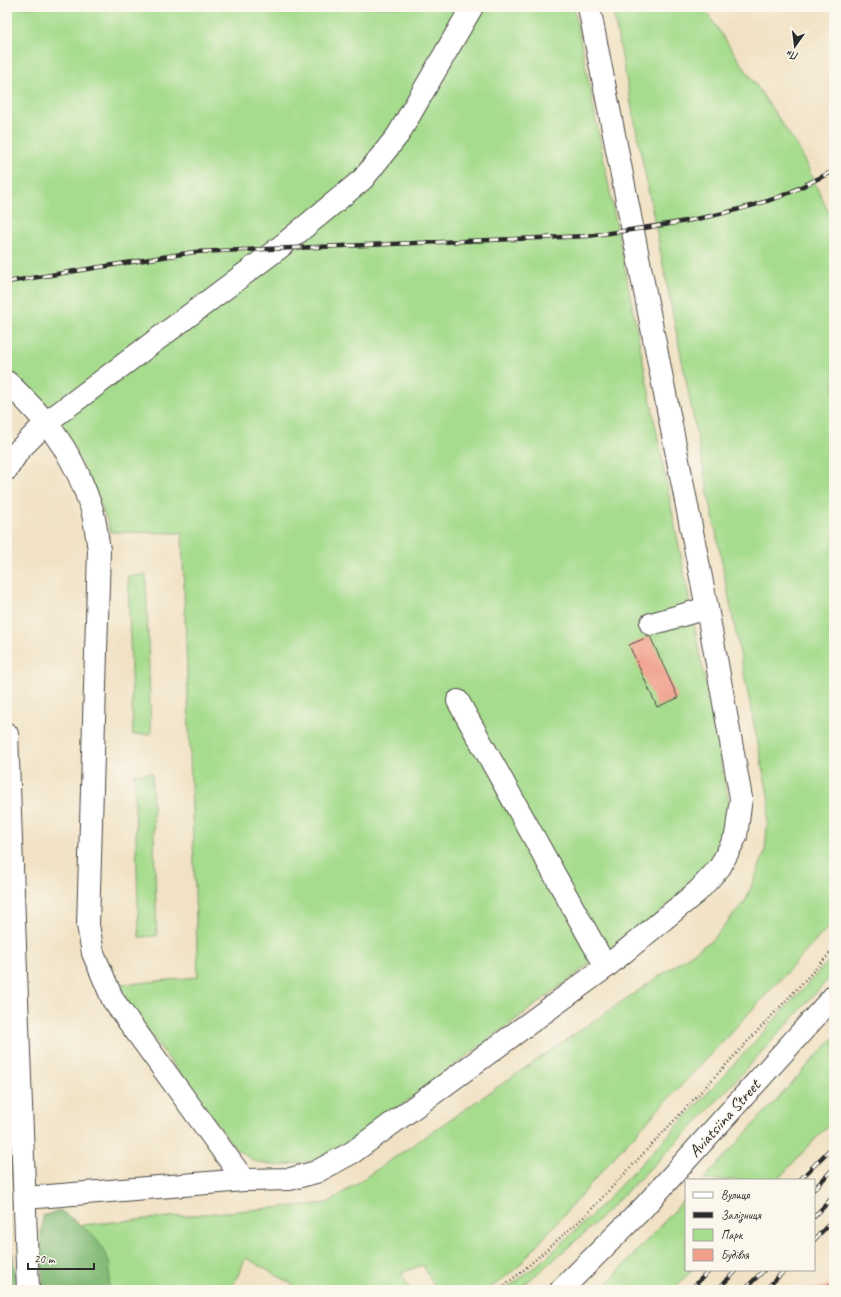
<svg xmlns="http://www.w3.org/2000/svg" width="841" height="1297" font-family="Caveat,sans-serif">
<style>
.green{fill:#a6dc8d;stroke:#68845c}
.forest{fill:#84bc78;stroke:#587452}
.building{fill:#f09f8b}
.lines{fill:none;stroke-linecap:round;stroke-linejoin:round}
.minor-casing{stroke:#494642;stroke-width:24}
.path{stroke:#494642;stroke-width:2.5;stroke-dasharray:1 3;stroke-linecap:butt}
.minor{stroke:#fff;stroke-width:22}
.rail-casing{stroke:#2b2b2b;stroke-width:4.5}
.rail{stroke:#fbf7ec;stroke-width:3;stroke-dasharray:9;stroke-linecap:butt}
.labels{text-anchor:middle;stroke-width:3;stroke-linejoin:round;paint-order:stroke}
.street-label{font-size:17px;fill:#2b2b2b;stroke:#fbf7ec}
</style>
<rect width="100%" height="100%" fill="#fbf7ec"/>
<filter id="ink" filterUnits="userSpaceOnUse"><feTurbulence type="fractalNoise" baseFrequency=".025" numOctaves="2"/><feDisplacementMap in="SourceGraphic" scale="8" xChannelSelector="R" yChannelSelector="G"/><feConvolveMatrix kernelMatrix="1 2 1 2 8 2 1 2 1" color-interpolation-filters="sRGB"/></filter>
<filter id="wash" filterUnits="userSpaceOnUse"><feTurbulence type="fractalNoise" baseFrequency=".012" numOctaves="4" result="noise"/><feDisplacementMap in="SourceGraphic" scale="16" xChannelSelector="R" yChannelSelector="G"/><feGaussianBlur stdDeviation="0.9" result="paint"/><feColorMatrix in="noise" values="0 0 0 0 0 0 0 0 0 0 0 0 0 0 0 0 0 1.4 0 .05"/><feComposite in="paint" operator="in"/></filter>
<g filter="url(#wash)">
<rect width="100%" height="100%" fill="#f1e2c5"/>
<g class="green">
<polygon points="7,7 465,7 391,131 359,172 270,248 52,409 7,370"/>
<polygon points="484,7 574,7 732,819 721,852 674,901 355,1140 311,1161 277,1166 254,1161 236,1149 128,1004 120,985 198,977 182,533 111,532 97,495 60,423 358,198 408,137"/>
<polygon points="612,7 703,7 798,147 834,224 834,921 739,1024 624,1146 518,1267 488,1290 436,1290 423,1265 401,1273 410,1290 291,1290 292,1284 246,1258 231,1290 64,1290 69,1226 328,1203 712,940 746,900 765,852 769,800"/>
<polygon points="146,575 151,734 133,735 128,576"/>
<polygon points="152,773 157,936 139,937 134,774"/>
<polygon points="834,955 834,973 701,1118 587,1231 518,1290 505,1290 545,1259 590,1217 682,1121"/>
<polygon points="834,1037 834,1119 777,1180 703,1180"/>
<polygon points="686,1198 686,1270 692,1270 673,1290 601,1290"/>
</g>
<g class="forest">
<polygon points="7,1049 14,1055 16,1146 7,1201"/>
<path d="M60 1210C79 1224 103 1239 109 1262 111 1270 109 1281 108 1290H43L41 1234 43 1216Z"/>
<polygon points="7,1234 13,1256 17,1290 7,1290"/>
</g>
<g id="blocks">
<g class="building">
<polygon points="650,636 678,698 657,707 629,645"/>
<polygon points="834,1284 834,1290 812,1290 812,1289"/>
</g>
</g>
</g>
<g filter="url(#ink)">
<use href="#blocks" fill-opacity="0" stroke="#494642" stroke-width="1"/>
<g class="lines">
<defs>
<g id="minor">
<path d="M7 382C44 417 68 445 86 493 88 500 92 507 93 514 96 526 97 538 99 550L88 925 93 953 113 1000 244 1180"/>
<polyline points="7,469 19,450 47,422 279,248 363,179 398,135 472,7"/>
<polyline points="651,624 707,608"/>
<polyline points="458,701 606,967"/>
<polyline points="7,734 28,1290"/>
<polyline points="25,1198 244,1180 290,1179 316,1172 353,1152 606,967 698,891 720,867 736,836 741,798 707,608 589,7"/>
<polyline points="561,1290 643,1208 834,996"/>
</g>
</defs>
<use href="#minor" class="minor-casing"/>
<g class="path">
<path d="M249 1290C258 1284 267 1285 276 1290"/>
<polyline points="498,1290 519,1274 586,1215 834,949"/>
</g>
<use href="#minor" class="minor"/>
<defs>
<g id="rail">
<path d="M7 282 194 252 588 236C652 227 717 219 779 197 797 190 816 179 834 171"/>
<polyline points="800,1180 834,1145"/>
<polyline points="814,1189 834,1168"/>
<polyline points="814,1217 834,1196"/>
<polyline points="814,1240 834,1219"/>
<polyline points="690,1290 710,1270"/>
<polyline points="717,1290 737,1270"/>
<polyline points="744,1290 764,1270"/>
<polyline points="765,1290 785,1270"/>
</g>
</defs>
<use href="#rail" class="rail-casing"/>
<use href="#rail" class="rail"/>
</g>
</g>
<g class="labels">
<g class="street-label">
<text transform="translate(724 1118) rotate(-48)" y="6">Aviatsiina Street</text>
</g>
</g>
<rect width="841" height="1297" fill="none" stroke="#fbf7ec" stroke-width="24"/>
<rect x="685" y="1179" width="130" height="92" fill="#fbf7ec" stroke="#a8a59f"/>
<rect x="693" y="1192" width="20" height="6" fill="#ffffff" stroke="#a8a59f"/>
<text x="721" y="1199" font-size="12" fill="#2b2b2b">Вулиця</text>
<rect x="693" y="1212" width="20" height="6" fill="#2b2b2b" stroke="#a8a59f"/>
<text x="721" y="1219" font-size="12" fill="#2b2b2b">Залізниця</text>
<rect x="693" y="1229" width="20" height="12" fill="#a6dc8d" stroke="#a8a59f"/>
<text x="721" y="1239" font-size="12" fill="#2b2b2b">Парк</text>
<rect x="693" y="1249" width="20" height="12" fill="#f09f8b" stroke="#a8a59f"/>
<text x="721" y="1259" font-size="12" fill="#2b2b2b">Будівля</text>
<g transform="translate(795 46) rotate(194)" stroke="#fbf7ec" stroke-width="3" paint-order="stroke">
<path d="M0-3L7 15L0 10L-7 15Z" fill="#2b2b2b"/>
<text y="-6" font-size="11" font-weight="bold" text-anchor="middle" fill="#2b2b2b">Пн</text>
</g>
<path d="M28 1263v6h66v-6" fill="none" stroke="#2b2b2b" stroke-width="2"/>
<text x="34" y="1263" font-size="12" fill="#2b2b2b" stroke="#fbf7ec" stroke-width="3" paint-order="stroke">20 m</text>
</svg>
